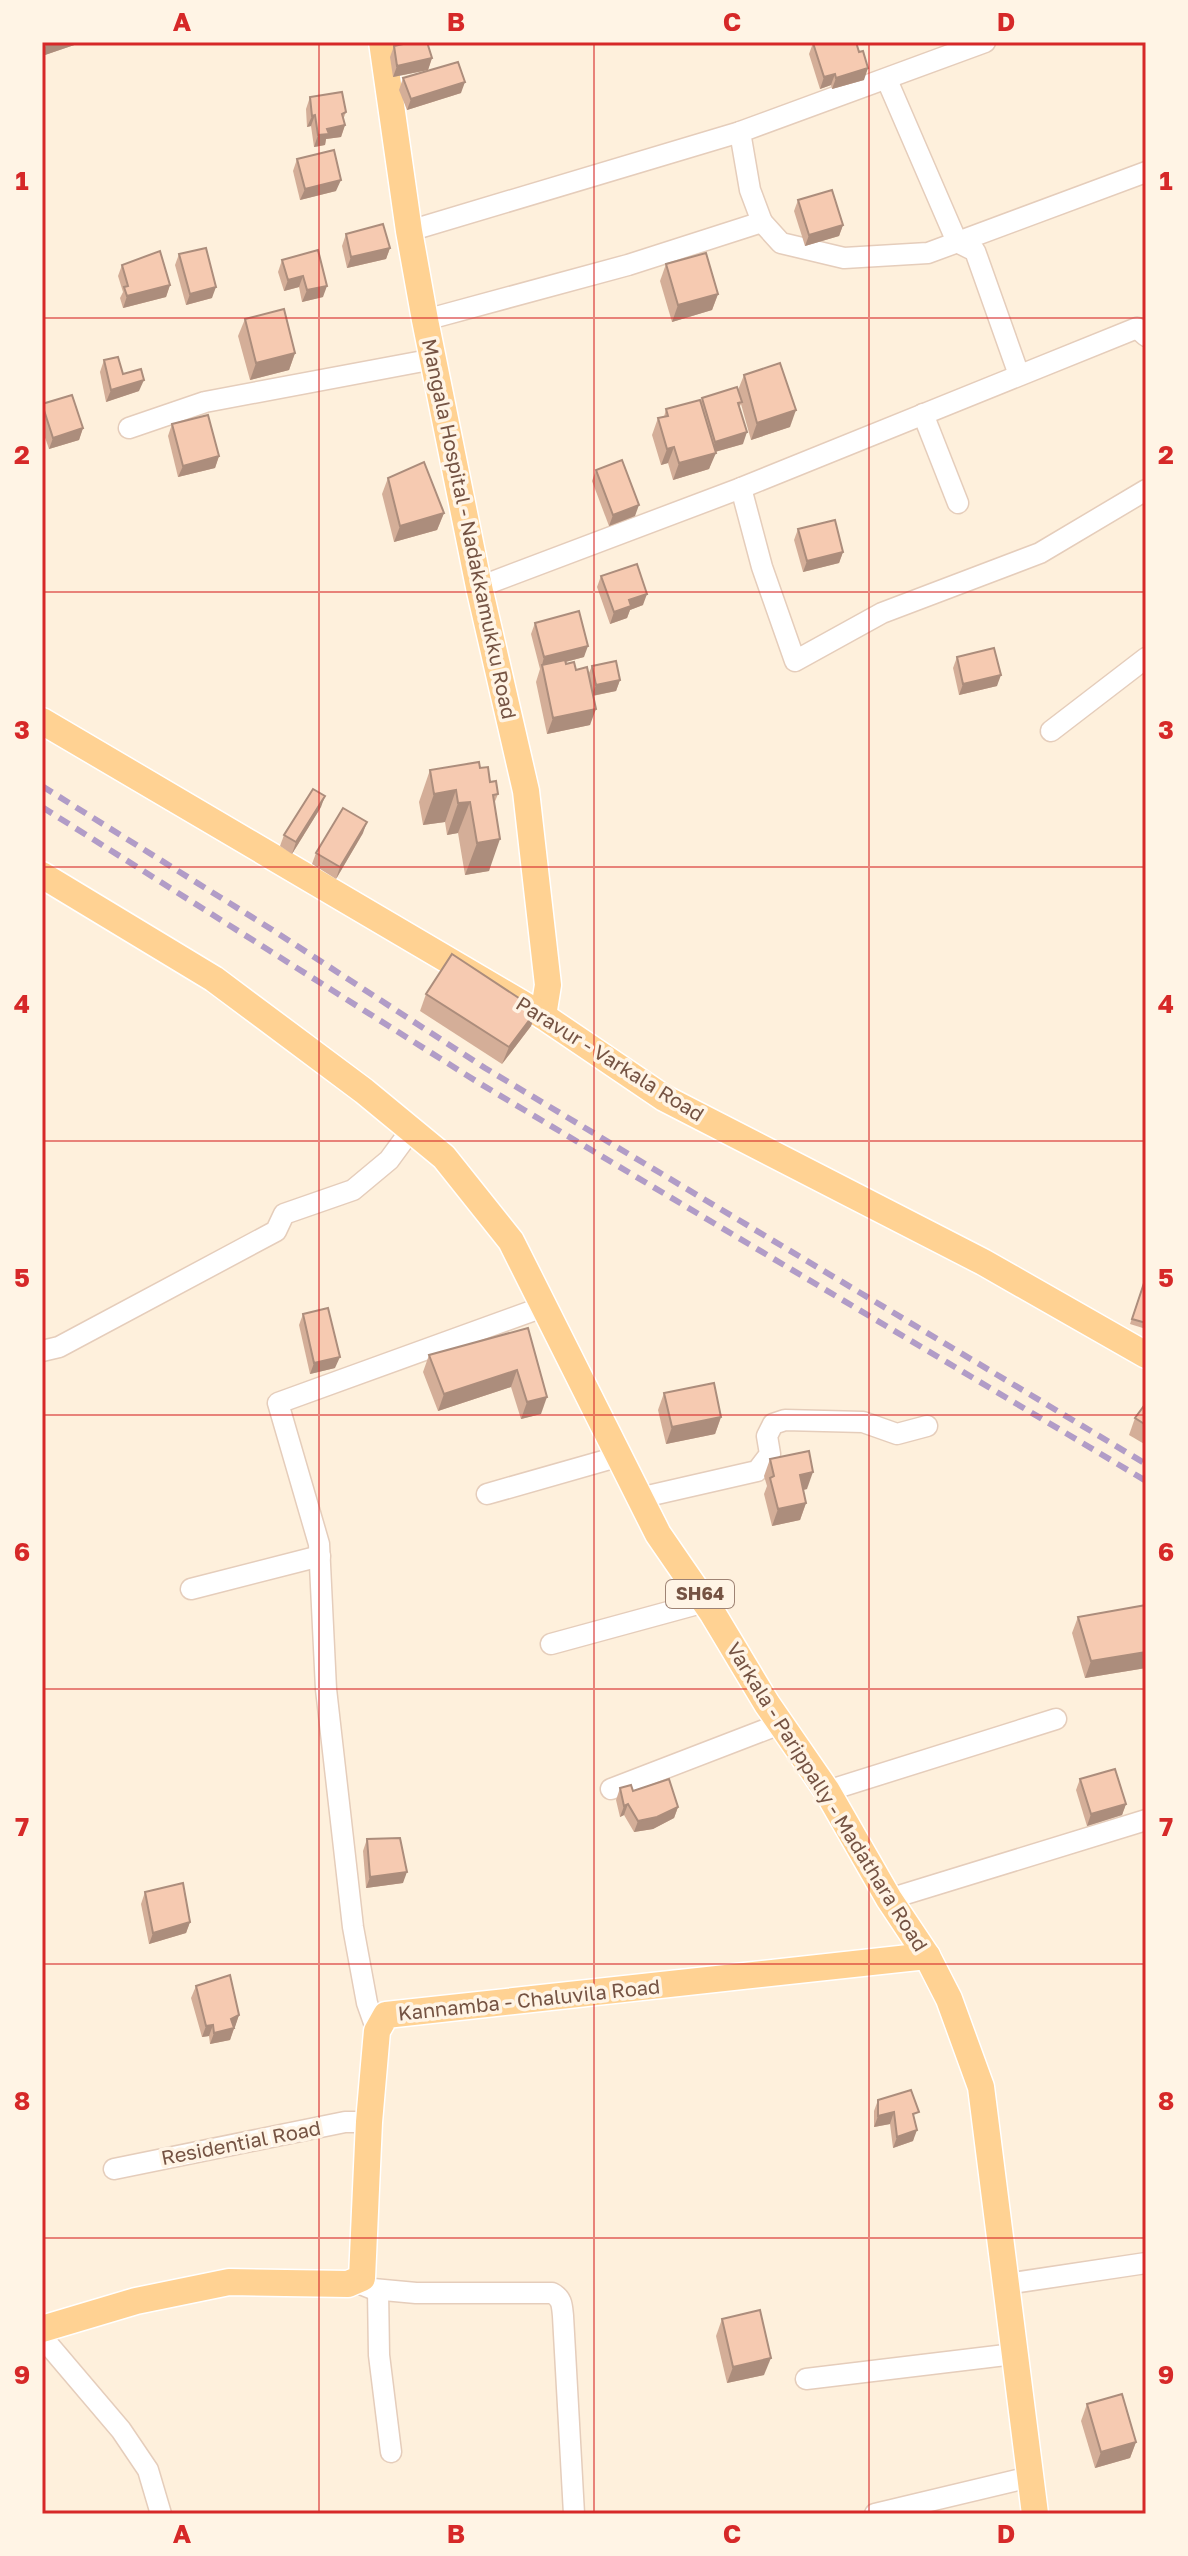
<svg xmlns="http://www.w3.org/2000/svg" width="1188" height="2556" font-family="'Golos Text',sans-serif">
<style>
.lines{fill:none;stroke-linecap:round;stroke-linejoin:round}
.minor-casing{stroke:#e5cdbb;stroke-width:23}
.major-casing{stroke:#fff;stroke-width:29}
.minor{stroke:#fff;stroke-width:20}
.major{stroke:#ffd293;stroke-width:26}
.rail{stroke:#b19cc7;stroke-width:6;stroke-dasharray:12 8;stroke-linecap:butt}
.wall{fill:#d4ae98}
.shaded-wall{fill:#ac8d7c}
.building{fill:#f6cab1;stroke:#ac8d7c;stroke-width:2}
.grid{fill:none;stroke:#d62828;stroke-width:2;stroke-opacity:0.55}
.labels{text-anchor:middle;stroke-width:7;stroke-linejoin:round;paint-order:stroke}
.shield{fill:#fff4e5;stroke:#9e8374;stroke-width:2}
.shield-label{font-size:18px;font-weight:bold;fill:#755343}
.street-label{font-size:20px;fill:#755343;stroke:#fff4e5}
.neatline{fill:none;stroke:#d62828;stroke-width:3}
.grid-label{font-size:26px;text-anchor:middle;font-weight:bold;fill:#d62828}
</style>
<rect width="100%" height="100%" fill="#fef0dc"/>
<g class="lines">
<defs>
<g id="minor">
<polyline points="887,80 957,242 975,251 1019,375"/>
<polyline points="762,222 781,243 844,258 928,253 1146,172"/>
<polyline points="409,231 740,132"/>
<polyline points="425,320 628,265 762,222 750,190 740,132 985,42"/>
<polyline points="923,414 958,503"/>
<polyline points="129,428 205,402 434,359"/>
<polyline points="741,488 762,567 795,661 882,613 1040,553 1146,490"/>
<polyline points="479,587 741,488 1137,328 1146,336"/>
<polyline points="1051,731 1146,658"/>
<polyline points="42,1351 59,1347 276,1231 284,1214 353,1190 389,1160 411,1130"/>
<polyline points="487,1494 617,1457"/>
<polyline points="639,1498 757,1471 770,1454 767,1436 773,1424 785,1420 863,1422 897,1434 927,1426"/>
<polyline points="191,1589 320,1556"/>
<polyline points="551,1644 705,1602"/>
<polyline points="611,1789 780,1724"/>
<polyline points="827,1791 1056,1719"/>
<polyline points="889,1899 1146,1820"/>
<polyline points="377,2031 367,2003 353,1927 326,1689 319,1544 278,1403 543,1307"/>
<polyline points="114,2169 345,2122 369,2122"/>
<path d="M362 2278 363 2285 373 2289 416 2293H552C562 2298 562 2305 563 2316L574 2514"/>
<polyline points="1006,2284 1146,2263"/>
<polyline points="378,2290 379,2355 391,2452"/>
<polyline points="42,2337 121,2430 148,2470 161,2514"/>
<polyline points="806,2379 1014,2354"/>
<polyline points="875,2514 1030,2477"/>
</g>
<g id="major">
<polyline points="382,42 409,231 425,320 479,587 526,791 548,985 543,1016"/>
<polyline points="42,721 543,1016 664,1098 983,1262 1146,1355"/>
<polyline points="42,875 214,979 364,1091 444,1157 511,1241 658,1534 713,1614 767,1704 827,1791 889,1899 927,1956 949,1999 981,2087 1035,2514"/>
<polyline points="42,2329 136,2301 229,2282 348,2284 362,2278 369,2122 377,2031 386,2015 927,1956"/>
</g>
</defs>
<use href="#minor" class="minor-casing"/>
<use href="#major" class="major-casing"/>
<use href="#minor" class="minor"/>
<use href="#major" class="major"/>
<g class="rail">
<polyline points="42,786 271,929 485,1068 1146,1464"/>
<polyline points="42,807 479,1083 1146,1481"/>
</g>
</g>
<g class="wall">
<polygon points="42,42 83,42 42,56"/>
<polygon points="813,43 864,80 832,89 831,85 820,89 809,54"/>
<polygon points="394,46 432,58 428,70 393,77 390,57"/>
<polygon points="403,78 461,93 407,110 399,90"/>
<polygon points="310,97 346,112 343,120 345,125 341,137 326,139 325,145 314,147 311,126 307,127 306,109"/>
<polygon points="297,159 336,191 300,200 293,171"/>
<polygon points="798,200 843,225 839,236 805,246 794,211"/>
<polygon points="346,234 390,248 386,259 347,268 342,246"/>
<polygon points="318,250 323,297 302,302 299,287 284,291 278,272 282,260"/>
<polygon points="179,254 212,298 186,305 175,265"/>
<polygon points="666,264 718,294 712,310 672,322 660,281"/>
<polygon points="122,265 170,285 166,297 123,308 120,298 123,292 118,276"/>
<polygon points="245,319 295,353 289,370 250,380 238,336"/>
<polygon points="104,360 123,374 139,391 106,402 100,372"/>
<polygon points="744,375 790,427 751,440 741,404 739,408 743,444 715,452 709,469 673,480 668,463 661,465 652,435 658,418 664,417 666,409 701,401 702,398 738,390"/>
<polygon points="42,404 83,428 79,440 49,449 42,429"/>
<polygon points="172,424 219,456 215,468 178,477 168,436"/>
<polygon points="596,470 635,516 609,526 592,481"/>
<polygon points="388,478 444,513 437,530 394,542 382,494"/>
<polygon points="798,529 843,552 839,563 803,572 794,540"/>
<polygon points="601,576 643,605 630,610 627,618 610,624 597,587"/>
<polygon points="535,623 584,657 566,662 566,664 588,675 592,666 620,680 616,691 593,696 590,725 547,734 536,682 540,669 531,634"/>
<polygon points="957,657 997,686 959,695 953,668"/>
<polygon points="480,768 498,794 494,804 489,871 465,875 458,833 447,835 445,822 423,825 419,802 430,770"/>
<polygon points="321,807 292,854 280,846 284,835"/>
<polygon points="363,833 336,879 312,864 316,853"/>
<polygon points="426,994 537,1010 531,1026 502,1064 420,1011"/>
<polygon points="1146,1276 1146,1329 1130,1324"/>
<polygon points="303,1314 335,1368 310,1374 299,1325"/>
<polygon points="528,1328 541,1414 521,1419 511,1387 438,1411 423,1372 429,1355"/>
<polygon points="664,1393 721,1417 715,1434 666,1444 658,1410"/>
<polygon points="1146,1403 1146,1445 1129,1435 1135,1418"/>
<polygon points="770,1459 807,1489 803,1490 806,1503 800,1520 772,1526 764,1494 767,1486 764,1476"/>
<polygon points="1146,1605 1146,1668 1085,1678 1072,1633 1078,1617"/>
<polygon points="1080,1779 1126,1804 1122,1815 1087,1826 1076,1790"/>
<polygon points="620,1788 633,1791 678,1807 674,1818 653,1829 634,1832 624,1815 620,1817 616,1800"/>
<polygon points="367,1839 403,1883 366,1888 363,1851"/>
<polygon points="145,1892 190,1922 186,1933 149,1944 141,1904"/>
<polygon points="196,1986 239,2015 230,2040 210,2044 209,2036 202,2037 191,1998"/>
<polygon points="878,2100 915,2122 913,2141 893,2148 890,2124 874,2127 874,2111"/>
<polygon points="722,2319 764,2375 727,2383 716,2336"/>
<polygon points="1087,2404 1136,2442 1130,2458 1095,2468 1081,2421"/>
</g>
<g class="shaded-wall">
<polygon points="47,42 83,42 42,56"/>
<polygon points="432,58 428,70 393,77 397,66"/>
<polygon points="868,68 864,80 832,89 836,78"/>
<polygon points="835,74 831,85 820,89 824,77"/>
<polygon points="465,82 461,93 407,110 411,99"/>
<polygon points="315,115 311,126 307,127 312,116"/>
<polygon points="345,125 341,137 326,139 325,145 314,147 318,135 327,129"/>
<polygon points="341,180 336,191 300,200 305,189"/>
<polygon points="843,225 839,236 805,246 809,235"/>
<polygon points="390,248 386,259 347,268 351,257"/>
<polygon points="303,276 299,287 284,291 288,280"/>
<polygon points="170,285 166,297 123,308 127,296"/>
<polygon points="327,286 323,297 302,302 307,290"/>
<polygon points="216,287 212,298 186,305 190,294"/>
<polygon points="718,294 712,310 672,322 678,305"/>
<polygon points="295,353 289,370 250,380 256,363"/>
<polygon points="144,380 139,391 106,402 111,390"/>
<polygon points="796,410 790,427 751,440 757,423"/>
<polygon points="83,428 79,440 49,449 53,438"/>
<polygon points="747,432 743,444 711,453 715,442"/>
<polygon points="674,447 668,463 661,465 667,449"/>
<polygon points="716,453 709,469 673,480 679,463"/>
<polygon points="219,456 215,468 178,477 183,466"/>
<polygon points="639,505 635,516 609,526 613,515"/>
<polygon points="444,513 437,530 394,542 400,526"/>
<polygon points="843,552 839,563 803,572 807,561"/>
<polygon points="647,594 643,605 630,610 627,618 610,624 614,612 629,600"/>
<polygon points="588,646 584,657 542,668 542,665 544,657"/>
<polygon points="1001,675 997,686 959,695 963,684"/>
<polygon points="620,680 616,691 591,696 596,685"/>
<polygon points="596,709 590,725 547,734 553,718"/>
<polygon points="456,790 445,822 423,825 434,794"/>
<polygon points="325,796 321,807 292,854 296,842"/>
<polygon points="470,802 458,833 447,835 458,803"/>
<polygon points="367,822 363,833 336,879 340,867"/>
<polygon points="500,839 489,871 465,875 477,843"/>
<polygon points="537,1010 531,1026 502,1064 509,1047"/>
<polygon points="340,1357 335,1368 310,1374 314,1363"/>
<polygon points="517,1370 511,1387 438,1411 444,1394"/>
<polygon points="547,1397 541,1414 521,1419 527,1402"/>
<polygon points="721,1417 715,1434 666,1444 672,1427"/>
<polygon points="813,1472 807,1489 794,1492 800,1475"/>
<polygon points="806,1503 800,1520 772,1526 778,1509"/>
<polygon points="1146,1652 1146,1668 1085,1678 1091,1661"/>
<polygon points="628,1804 624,1815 620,1817 624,1806"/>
<polygon points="1126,1804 1122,1815 1087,1826 1091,1814"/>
<polygon points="678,1807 674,1818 653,1829 634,1832 638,1821"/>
<polygon points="407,1872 403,1883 366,1888 370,1877"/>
<polygon points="190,1922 186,1933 149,1944 153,1933"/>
<polygon points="239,2015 235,2027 229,2030 234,2028 230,2040 210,2044 214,2033 231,2019"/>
<polygon points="213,2025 209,2036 202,2037 206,2026"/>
<polygon points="894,2112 890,2124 874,2127 878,2116"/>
<polygon points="917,2130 913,2141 893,2148 897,2137"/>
<polygon points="771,2358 764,2375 727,2383 733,2367"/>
<polygon points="1136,2442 1130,2458 1095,2468 1101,2452"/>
</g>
<g class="building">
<polygon points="412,42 427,42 432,58 397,66 394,46"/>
<polygon points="816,42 856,42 859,52 863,51 868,68 836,78 835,74 824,77 813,43"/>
<polygon points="458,62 465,82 411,99 403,78"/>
<polygon points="342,92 346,112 342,114 345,125 327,129 329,134 318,135 315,115 312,116 310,97"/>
<polygon points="334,150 341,180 305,189 297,159"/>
<polygon points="832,190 843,225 809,235 798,200"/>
<polygon points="383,224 390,248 351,257 346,234"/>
<polygon points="206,248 216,287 190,294 179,254"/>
<polygon points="318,250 327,286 307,290 303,276 288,280 282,260"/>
<polygon points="160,251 170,285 127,296 124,287 128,286 122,265"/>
<polygon points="706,253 718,294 678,305 666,264"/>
<polygon points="284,309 295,353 256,363 245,319"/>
<polygon points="118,357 123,374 141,369 144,380 111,390 104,360"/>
<polygon points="780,363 796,410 757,423 744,375"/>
<polygon points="737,387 742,402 738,403 747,432 715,442 702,398"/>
<polygon points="72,395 83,428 53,438 42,404"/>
<polygon points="700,400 716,453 679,463 674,447 667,449 658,418 668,416 666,409"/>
<polygon points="208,415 219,456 183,466 172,424"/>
<polygon points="622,460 639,505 613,515 596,470"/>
<polygon points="424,462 444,513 400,526 388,478"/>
<polygon points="835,520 843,552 807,561 798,529"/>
<polygon points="637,564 647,594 629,600 631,606 614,612 601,576"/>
<polygon points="579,611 588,646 544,657 535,623"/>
<polygon points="994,648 1001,675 963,684 957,657"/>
<polygon points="565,660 566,664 574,662 576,670 587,667 596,709 553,718 542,665"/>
<polygon points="616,661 620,680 596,685 592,666"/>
<polygon points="479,762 480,768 488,767 490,782 496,781 498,794 493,795 500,839 477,843 470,802 458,803 456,790 434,794 430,770"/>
<polygon points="313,789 325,796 296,842 284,835"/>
<polygon points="343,808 367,822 340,867 316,853"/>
<polygon points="452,954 537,1010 509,1047 426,994"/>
<polygon points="1146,1277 1146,1323 1132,1319"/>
<polygon points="328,1308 340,1357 314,1363 303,1314"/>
<polygon points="528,1328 547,1397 527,1402 517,1370 444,1394 429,1355"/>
<polygon points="714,1383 721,1417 672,1427 664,1393"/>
<polygon points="1146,1403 1146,1425 1135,1418"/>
<polygon points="809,1451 813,1472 800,1475 806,1503 778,1509 770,1478 774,1476 770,1459"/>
<polygon points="1146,1605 1146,1652 1091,1661 1078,1617"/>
<polygon points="1115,1769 1126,1804 1091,1814 1080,1779"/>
<polygon points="669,1779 678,1807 657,1817 638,1821 628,1804 624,1806 620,1788 631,1785 633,1791"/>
<polygon points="400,1838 407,1872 370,1877 367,1839"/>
<polygon points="183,1883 190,1922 153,1933 145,1892"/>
<polygon points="230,1975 239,2015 231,2019 234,2028 214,2033 213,2025 206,2026 196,1986"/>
<polygon points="911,2090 919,2112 913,2114 917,2130 897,2137 894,2112 878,2116 878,2100"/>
<polygon points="760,2310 771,2358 733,2367 722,2319"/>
<polygon points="1122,2394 1136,2442 1101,2452 1087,2404"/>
</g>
<path class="grid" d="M319 42V2514M594 42V2514M869 42V2514M42 318H1146M42 592H1146M42 867H1146M42 1141H1146M42 1415H1146M42 1689H1146M42 1964H1146M42 2238H1146"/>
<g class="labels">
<rect class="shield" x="666" y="1580" width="68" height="28" rx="6"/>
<g class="shield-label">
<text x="700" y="1600">SH64</text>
</g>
<g class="street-label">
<text transform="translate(469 529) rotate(78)" y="7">Mangala Hospital - Nadakkamukku Road</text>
<text transform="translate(610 1059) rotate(32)" y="7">Paravur - Varkala Road</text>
<text transform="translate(827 1797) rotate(58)" y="7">Varkala - Parippally - Madathara Road</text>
<text transform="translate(529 2000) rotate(-6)" y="7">Kannamba - Chaluvila Road</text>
<text transform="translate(241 2143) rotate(-11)" y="7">Residential Road</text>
</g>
</g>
<rect width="1188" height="2556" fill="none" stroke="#fff4e5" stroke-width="88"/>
<rect x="44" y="44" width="1100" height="2468" class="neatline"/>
<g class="grid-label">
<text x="182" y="31">A</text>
<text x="456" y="31">B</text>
<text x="732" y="31">C</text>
<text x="1006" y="31">D</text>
<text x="22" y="190">1</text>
<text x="1166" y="190">1</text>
<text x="22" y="464">2</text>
<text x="1166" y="464">2</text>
<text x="22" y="739">3</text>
<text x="1166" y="739">3</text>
<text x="22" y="1013">4</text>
<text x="1166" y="1013">4</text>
<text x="22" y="1287">5</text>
<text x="1166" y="1287">5</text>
<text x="22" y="1561">6</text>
<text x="1166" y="1561">6</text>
<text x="22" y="1836">7</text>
<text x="1166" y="1836">7</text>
<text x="22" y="2110">8</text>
<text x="1166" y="2110">8</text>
<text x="22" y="2384">9</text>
<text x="1166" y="2384">9</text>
<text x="182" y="2543">A</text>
<text x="456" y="2543">B</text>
<text x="732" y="2543">C</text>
<text x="1006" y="2543">D</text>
</g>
</svg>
